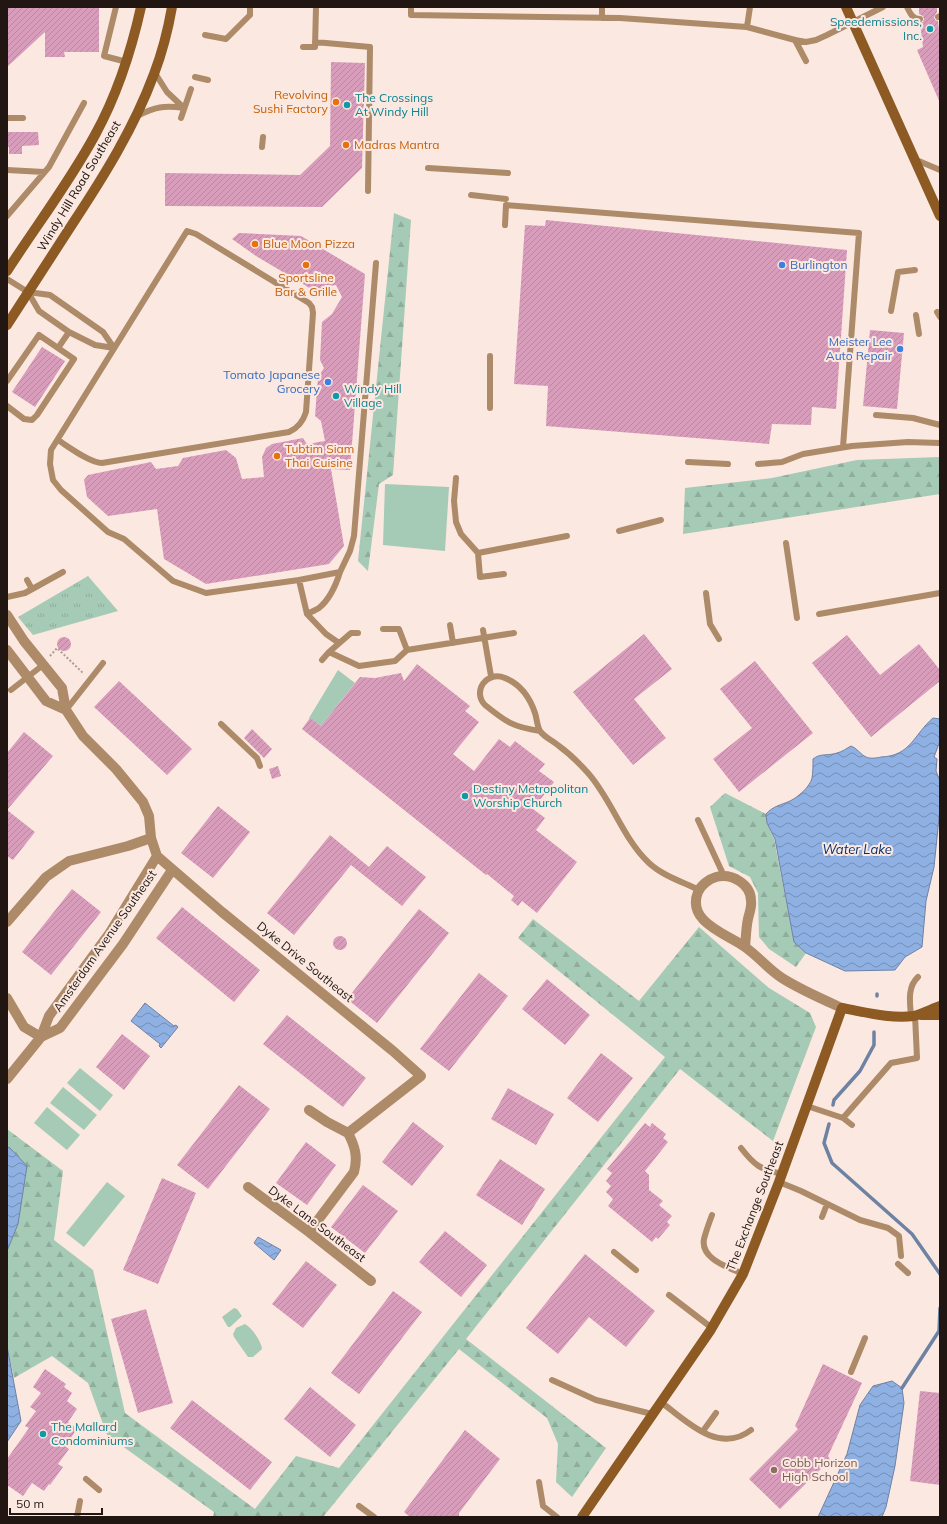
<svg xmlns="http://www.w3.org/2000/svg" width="947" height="1524" viewBox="0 0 947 1524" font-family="Mulish,sans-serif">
<defs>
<pattern id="grass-tufts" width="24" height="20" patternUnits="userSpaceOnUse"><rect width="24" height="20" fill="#a5cab5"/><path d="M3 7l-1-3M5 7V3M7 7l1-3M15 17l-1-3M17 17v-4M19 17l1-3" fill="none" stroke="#8ead9b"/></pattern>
<pattern id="forest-firs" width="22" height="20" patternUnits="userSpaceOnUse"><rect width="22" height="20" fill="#a5cab5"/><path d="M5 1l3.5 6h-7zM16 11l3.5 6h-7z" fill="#8ead9b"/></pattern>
<pattern id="water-waves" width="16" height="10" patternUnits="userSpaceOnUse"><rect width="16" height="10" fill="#8fb0e2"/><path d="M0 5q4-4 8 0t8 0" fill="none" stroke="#748eb6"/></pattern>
<pattern id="building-hatch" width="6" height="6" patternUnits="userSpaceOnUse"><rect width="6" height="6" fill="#d99dbc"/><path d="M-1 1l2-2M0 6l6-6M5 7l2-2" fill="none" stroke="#ba86a1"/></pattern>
</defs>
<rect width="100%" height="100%" fill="#fbe8e0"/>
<path fill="url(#grass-tufts)" d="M88 576 118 611 33 635 18 617Z"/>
<path fill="url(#forest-firs)" d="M394 213 411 220 393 475 379 484 368 571 358 561Z
M940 457V494L683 534 685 488 772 478 857 460Z
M725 793 766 814 767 823 774 839 794 942 806 953 796 967 769 949 759 937 758 893 750 877 729 866 710 807Z
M533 919 639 1001 699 927 769 988 810 1013 816 1027 773 1141 680 1069 466 1339 606 1448 572 1497 556 1482 558 1444 547 1418 459 1349 323 1517H213L214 1512 107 1435 88 1383 52 1356 14 1378 7 1346V1251L18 1224 10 1148 7 1147V1129L63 1171 54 1240 93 1270 125 1413 255 1509 296 1456 339 1468 665 1057 518 938Z"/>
<path fill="#a5cab5" d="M385 484 449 487 445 551 383 545Z
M338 670 355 683 321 726 309 718Z
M80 1068 113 1095 100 1111 67 1083Z
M63 1087 97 1115 84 1130 50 1103Z
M47 1107 80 1135 67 1150 34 1123Z
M107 1182 125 1196 84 1247 66 1233Z
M234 1308 237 1309 242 1316 230 1327H228L222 1317Z
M245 1324C252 1328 261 1341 262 1349L253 1357H248L234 1337 233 1334 236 1328Z"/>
<path fill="url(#water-waves)" stroke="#6e82a3" d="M933 718 940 719V741L934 757 937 759 936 771 940 781V808L934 867 926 901 922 947 905 957 895 970 845 971 806 953 794 942 775 839 767 823 766 814C773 806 781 805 790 801 798 797 810 787 812 778 813 773 813 765 813 759 820 753 828 756 837 753 842 752 847 748 851 746 857 748 861 755 866 757 870 759 877 758 881 757 911 756 914 734 933 718Z
M145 1003 174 1026 176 1025 178 1027 161 1048 159 1046 160 1044 131 1021Z
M7 1147 10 1148 27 1166 18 1224 7 1251Z
M258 1237 281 1250 274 1260 254 1243Z
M7 1346 21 1421 7 1442Z
M892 1381 902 1388 904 1403 895 1466 886 1507 882 1517H818L847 1454 860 1405 873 1386Z"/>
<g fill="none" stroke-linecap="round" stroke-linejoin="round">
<path stroke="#6e82a3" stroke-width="3.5" d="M877 996V994
M833 1105 834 1100 860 1071 874 1045V1032
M829 1124 824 1143 832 1163 912 1234 940 1274
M902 1388 939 1331 940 1308"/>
</g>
<path fill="url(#building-hatch)" d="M7 7H99V52H64L65 57H45V32L7 67Z
M919 7H937V12L934 17 935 20 938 21 940 40V103L917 50 923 47 920 23 923 22 924 19 923 16 919 14Z
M331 62 365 63 362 168 322 207 165 206V173L300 175 330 146Z
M7 132H38L39 145 22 146V154H9V147H7Z
M546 220 847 250 836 409 812 407 811 425 772 424 769 444 546 426 548 386 514 384 525 225 545 226Z
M239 233 301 236 365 274 350 470 331 469 344 546 329 564 206 584 164 559 157 509 108 516 87 497 84 480 88 475 151 462 156 469 178 466 183 458 226 450 236 458 242 479 264 477 262 457 266 448 272 444 303 438 307 444 325 441 321 421 315 416 318 377 324 368 320 360 322 322 332 314 342 297 336 285 322 287 318 293 256 256 232 239Z
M870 330 904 333 897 409 863 406Z
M42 347 65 361 35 407 12 392Z
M644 634 672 669 634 699 666 738 633 765 573 692Z
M847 635 880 675 919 644 940 670V681L871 737 812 663Z
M57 644a7 7 0 1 1 14 0a7 7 0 1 1-14 0Z
M755 661 813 733 739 792 713 759 752 728 720 689Z
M417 664 470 706 465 711 479 722 453 754 474 771 499 739 510 747 515 741 545 764 539 771 554 782 533 809 545 818 536 830 577 862 537 913 522 901 518 906 511 900 514 896 487 874 486 875 302 729 310 718 321 726 360 677 375 678 401 673 404 681Z
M119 681 192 749 167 775 94 707Z
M252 729 272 749 264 758 244 738Z
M24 732 53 756 7 810 35 832 13 860 7 856V753Z
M278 766 281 776 272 779 269 769Z
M218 806 250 832 213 878 181 853Z
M330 835 369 867 387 846 426 877 402 906 351 865 294 935 267 913Z
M72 889 101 912 51 975 22 952Z
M182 907 260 970 234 1002 156 938Z
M419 909 449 933 377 1023 347 999Z
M333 943a7 7 0 1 1 14 0a7 7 0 1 1-14 0Z
M479 973 508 996 449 1071 420 1049Z
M547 979 590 1015 565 1045 522 1009Z
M287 1015 366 1078 343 1107 263 1044Z
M122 1034 150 1056 124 1090 96 1067Z
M601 1053 633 1078 598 1122 567 1098Z
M239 1085 270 1109 208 1189 177 1165Z
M508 1088 554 1114 536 1145 491 1119Z
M413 1122 444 1146 412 1186 382 1162Z
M645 1123 650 1127 652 1123 666 1134 663 1138 668 1142 645 1171 649 1175V1190L663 1201 659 1205 672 1216 667 1222 670 1225 658 1239 656 1237 652 1242 608 1206 613 1199 606 1192 611 1186 606 1181 612 1173 607 1169Z
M306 1142 336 1165 307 1205 276 1183Z
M500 1159 545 1189 522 1225 476 1195Z
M162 1178 196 1193 158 1284 123 1270Z
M363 1185 398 1211 365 1253 331 1227Z
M445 1231 487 1265 461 1297 419 1262Z
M585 1254 655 1311 626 1347 589 1317 558 1354 526 1328Z
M306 1261 337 1285 303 1328 272 1304Z
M393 1291 422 1312 359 1394 331 1373Z
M146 1309 173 1403 138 1413 111 1319Z
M823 1364 862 1383 828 1456 830 1460 780 1509 749 1479 798 1429 795 1426Z
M45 1369 66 1384 64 1387 72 1393 67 1401 77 1409 68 1422 77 1429 65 1446 69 1449 58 1464 63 1467 50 1485 49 1484 44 1491 32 1483 23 1496 7 1485V1459L29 1428 25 1426 36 1411 30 1407 41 1393 33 1387Z
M310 1387 356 1425 330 1457 284 1419Z
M920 1391 940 1393V1485L910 1481Z
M192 1400 272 1462 250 1490 170 1428Z
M465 1430 500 1459 459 1513V1517H410L404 1512Z"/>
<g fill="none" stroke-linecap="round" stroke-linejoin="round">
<path stroke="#ad9d96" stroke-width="2" stroke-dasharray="2 2" stroke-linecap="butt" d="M50 656 57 648 84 674"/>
<path stroke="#ad8a68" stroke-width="6" d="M116 7 104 56 127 62
M411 7V15L620 18 747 27 795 40 806 42 816 40 827 35 883 7
M602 7V18
M907 7C910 13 912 19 920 19
M938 17 940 16
M747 27 750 7
M205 35 226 39 250 15V7
M795 40 806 61
M315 42 370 47 368 191
M303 47H315L316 7
M155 73 167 92 184 108
M195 77 208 80
M292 109H303
M137 116C155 107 164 105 184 108
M7 118H23
M181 118 191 89
M262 147 263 137
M914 159 940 170
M428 168 508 173
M7 170 44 172
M471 195 506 199
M7 216 49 167 84 103
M505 225 506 205 859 233 843 447
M7 279 28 292 50 295 103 332 114 348
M28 292 39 311 69 332 95 345 114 348
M891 311 898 272 915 270
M937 312 940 317
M916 315 919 334
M58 348 69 332
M7 381 39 335 74 359 37 415 32 420 24 419 7 406
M490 408V356
M876 415 913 418 940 425
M58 440C69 447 90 463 102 463L289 432C298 428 303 422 306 412L313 313 312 307 309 303 196 234 187 231 51 450 50 464 53 480 61 490 108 532 124 539 173 581 206 593 299 580 340 572C336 585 330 599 319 608 316 610 311 612 307 614
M688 462 728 464
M758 464 782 462 803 454 852 446 908 442 940 443
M456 478 454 501 456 522 461 534 478 553 480 577 504 574
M619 531 661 520
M786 543 797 618
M478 553 567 536
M340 572 350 551 354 536 376 263
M27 580 32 589
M299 580 307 614 326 634 339 643
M706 593 710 624 719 639
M7 597 25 593 63 572
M819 614 940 593
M450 625 453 643
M383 629H399L407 650
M483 630 491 676
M329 652 359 666 395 661 407 650 514 633
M322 660 329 652 351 633H358
M11 690 43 665
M66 710 103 663
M221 724 257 758 260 766
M540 731C513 727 506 722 485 705 472 692 486 670 505 678 520 684 530 698 535 713 537 719 537 726 540 731 544 737 553 741 559 746 570 754 579 763 588 773 612 800 623 839 649 863 663 876 683 882 699 890
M698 820 724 876
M911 1016C910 1003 907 987 918 977
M807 1106 843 1118 852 1125
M843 1118 891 1063 917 1058 915 1015
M741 1148C755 1166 760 1169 782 1174
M779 1182 801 1191 860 1220 888 1228 899 1236 901 1256
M712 1215C709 1223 706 1231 704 1239 700 1259 730 1268 743 1274
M822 1217 827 1204
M614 1252 636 1270
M898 1264 908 1273
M669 1295 712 1328
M851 1372 865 1338
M552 1380 596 1400 652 1414
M661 1402C686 1421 719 1455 751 1430
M703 1431 716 1413
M86 1479 99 1490
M539 1482 543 1506 557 1517
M359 1506 374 1517
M77 1517 80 1501"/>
<path stroke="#ad8a68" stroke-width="10" d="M7 615 24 641 62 688 66 710 83 736 116 769 143 802 149 816 151 838 157 856 222 912 393 1051 421 1076 348 1133C355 1146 358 1157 354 1172L309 1232
M7 650 46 701 66 710
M7 922 46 877 69 861 128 846 151 838
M745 947C746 937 746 928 748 919 749 914 752 907 751 901 751 884 732 873 716 877 709 879 701 885 698 892 686 922 727 934 745 947 758 956 768 969 782 978 801 990 822 999 842 1008
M7 998 24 1027 41 1037
M41 1037 60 1028 123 944 172 870
M7 1079 41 1037 49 1016 109 934 157 856
M309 1110 327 1122 348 1133
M248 1187 309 1232 371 1281"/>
<path stroke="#8c5a22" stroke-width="10" d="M846 7 940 216
M7 271C36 226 69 183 95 135 117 95 131 52 141 7
M7 325C29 291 51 257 73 223 104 176 134 128 154 74 162 53 168 30 172 7
M921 1015H940
M582 1517 710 1331 743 1274 779 1182 842 1008C865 1012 890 1019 914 1016 921 1014 932 1009 940 1006"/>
</g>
<g fill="#0f9aa8" stroke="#fbe8e0" stroke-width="1.5">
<circle cx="930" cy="29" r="4"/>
<circle cx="347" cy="105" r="4"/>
<circle cx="336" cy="396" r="4"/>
<circle cx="465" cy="796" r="4"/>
<circle cx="43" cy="1434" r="4"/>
</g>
<g fill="#e8710a" stroke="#fbe8e0" stroke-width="1.5">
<circle cx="336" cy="102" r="4"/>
<circle cx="346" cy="145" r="4"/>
<circle cx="255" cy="244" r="4"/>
<circle cx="306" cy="265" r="4"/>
<circle cx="277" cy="456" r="4"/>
</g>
<g fill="#3f7fe0" stroke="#fbe8e0" stroke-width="1.5">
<circle cx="782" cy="265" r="4"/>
<circle cx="900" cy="349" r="4"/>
<circle cx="328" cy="382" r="4"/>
</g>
<circle fill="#8d6e63" stroke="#fbe8e0" stroke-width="1.5" cx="774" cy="1470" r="4"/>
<g text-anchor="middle" stroke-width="4" stroke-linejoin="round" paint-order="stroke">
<g font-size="12" fill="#0d838f" stroke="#fbe8e0" text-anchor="start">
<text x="922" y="26" text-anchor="end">Speedemissions,<tspan x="922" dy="14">Inc.</tspan></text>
<text x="355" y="102">The Crossings<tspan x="355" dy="14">At Windy Hill</tspan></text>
<text x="344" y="393">Windy Hill<tspan x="344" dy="14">Village</tspan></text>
<text x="473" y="793">Destiny Metropolitan<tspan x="473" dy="14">Worship Church</tspan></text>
<text x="51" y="1431">The Mallard<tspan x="51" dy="14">Condominiums</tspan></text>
</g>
<g font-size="12" fill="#c56008" stroke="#fbe8e0" text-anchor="start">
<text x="328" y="99" text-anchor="end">Revolving<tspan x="328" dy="14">Sushi Factory</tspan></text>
<text x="354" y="149">Madras Mantra</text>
<text x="263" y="248">Blue Moon Pizza</text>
<text x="306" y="282" text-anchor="middle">Sportsline<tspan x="306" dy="14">Bar &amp; Grille</tspan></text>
<text x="285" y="453">Tubtim Siam<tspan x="285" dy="14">Thai Cuisine</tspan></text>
</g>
<g font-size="12" fill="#211611" stroke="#fbe8e0">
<text transform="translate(79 186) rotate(-59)" y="4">Windy Hill Road Southeast</text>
<text transform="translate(105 941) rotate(-55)" y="4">Amsterdam Avenue Southeast</text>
<text transform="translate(305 962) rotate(39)" y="4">Dyke Drive Southeast</text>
<text transform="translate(755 1206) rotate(-69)" y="4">The Exchange Southeast</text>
<text transform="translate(317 1224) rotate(37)" y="4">Dyke Lane Southeast</text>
</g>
<g font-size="12" fill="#366cbe" stroke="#fbe8e0" text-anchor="end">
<text x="790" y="269" text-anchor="start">Burlington</text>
<text x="892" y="346">Meister Lee<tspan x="892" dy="14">Auto Repair</tspan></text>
<text x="320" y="379">Tomato Japanese<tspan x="320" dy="14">Grocery</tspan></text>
</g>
<g font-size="12" fill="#785e54" stroke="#fbe8e0" text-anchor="start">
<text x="782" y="1467">Cobb Horizon<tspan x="782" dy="14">High School</tspan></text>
</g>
<g font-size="13" font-style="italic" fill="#052f69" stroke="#fbe8e0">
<text x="857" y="854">Water Lake</text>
</g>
</g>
<rect width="947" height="1524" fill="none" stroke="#211611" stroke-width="16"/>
<path d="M10 1508v6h92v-6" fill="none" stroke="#211611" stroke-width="2"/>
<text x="16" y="1508" font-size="12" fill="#211611" stroke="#fbe8e0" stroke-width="3" paint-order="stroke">50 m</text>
</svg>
